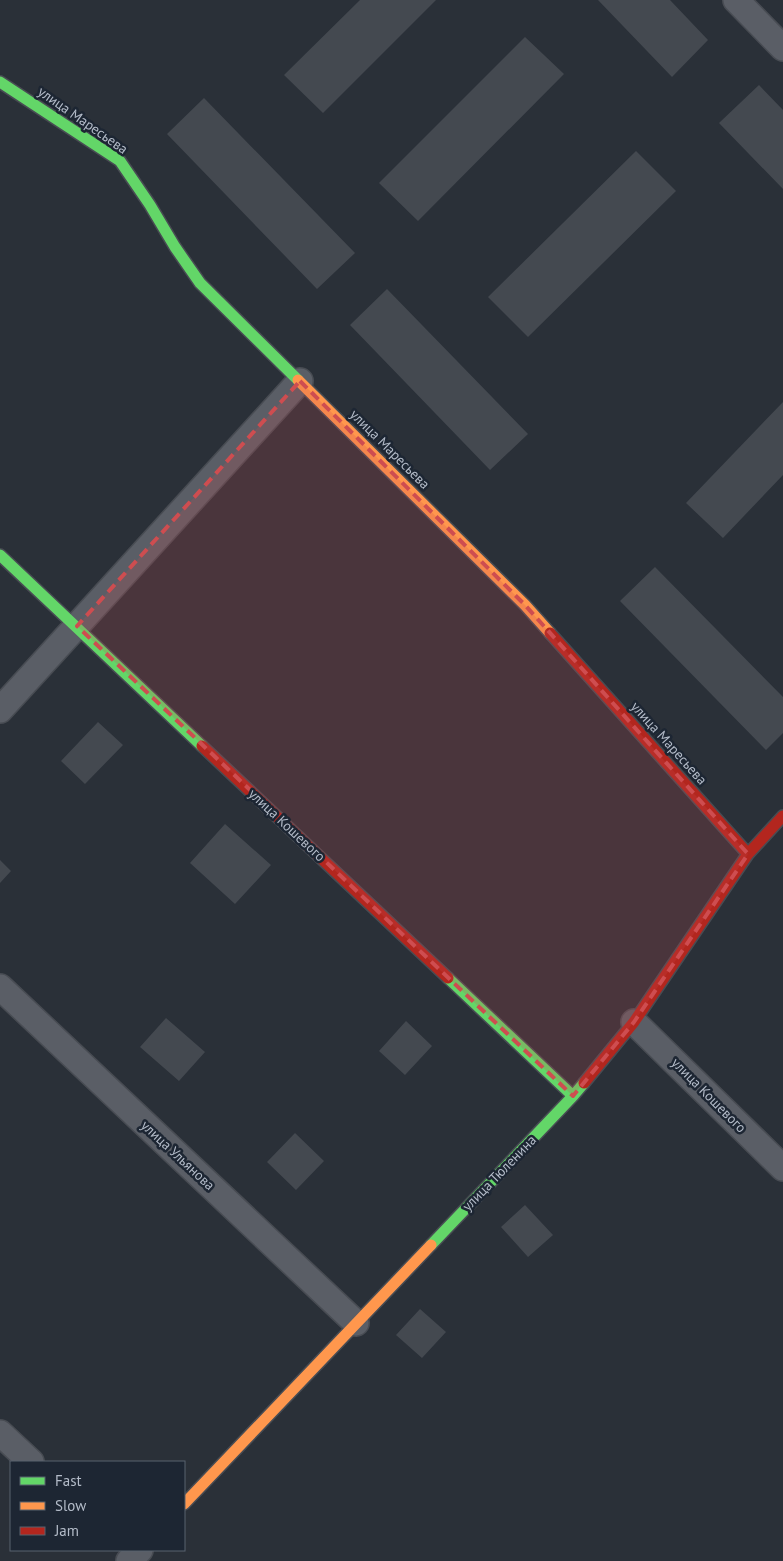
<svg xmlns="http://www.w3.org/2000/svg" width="783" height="1561" viewBox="0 0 783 1561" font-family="'PT Sans',sans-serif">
<rect width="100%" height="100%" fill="#2a3038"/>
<path fill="#444950" d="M360 0H436L323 113 284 75Z
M598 0H670L708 40 672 77Z
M525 37 564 74 418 221 379 183Z
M759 85 783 110V189L719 123Z
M204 98 355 253 317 289 167 134Z
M636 151 676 191 528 337 488 297Z
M387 289 528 434 490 470 350 325Z
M783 402V475L723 538 686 503Z
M655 567 783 697V733L766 750 620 601Z
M98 722 123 745 85 784 61 761Z
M225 824 271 865 235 904 190 863Z
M0 860 11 871 0 883Z
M166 1018 205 1052 179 1081 140 1047Z
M406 1021 432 1046 405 1075 379 1051Z
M295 1133 324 1161 296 1190 267 1162Z
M525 1205 553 1235 528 1257 501 1227Z
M420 1309 446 1332 422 1358 396 1335Z"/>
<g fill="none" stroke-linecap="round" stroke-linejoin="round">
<defs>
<path id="street" d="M736 0 783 48
M0 710 300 381
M0 987 356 1323
M634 1022 783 1168
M0 1433 31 1462
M129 1561 140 1550"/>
<path id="fast" d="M0 82 120 161 150 205 175 247 200 283 298 380
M0 555 202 746
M448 978 573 1096
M431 1245 573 1096 584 1083"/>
<path id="slow" d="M298 380 525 605 550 633
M184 1504 431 1245"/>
<path id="jam" d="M550 633 748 854
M202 746 448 978
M584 1083 634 1022 748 854 783 816"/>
</defs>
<use href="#street" stroke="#484c53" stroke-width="28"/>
<use href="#fast" stroke="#484c53" stroke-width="14"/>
<use href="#slow" stroke="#484c53" stroke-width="14"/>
<use href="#jam" stroke="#484c53" stroke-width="14"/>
<use href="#street" stroke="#5a5e66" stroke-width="25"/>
<use href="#fast" stroke="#63d668" stroke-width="11"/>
<use href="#slow" stroke="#ff974d" stroke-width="11"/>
<use href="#jam" stroke="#b3261e" stroke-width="11"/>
</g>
<path fill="#ce4d50" fill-opacity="0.2" stroke="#ce4d50" stroke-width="4" stroke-dasharray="10 6" stroke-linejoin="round" d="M300 381 525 605 748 854 634 1022 573 1096 77 626Z"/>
<g text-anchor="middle" stroke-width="5" stroke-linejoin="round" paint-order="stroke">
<g font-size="14" fill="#b4bcc9" stroke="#1d2633">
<text transform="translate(83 120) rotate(35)" y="5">улица Маресьева</text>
<text transform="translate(390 449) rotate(45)" y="5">улица Маресьева</text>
<text transform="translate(669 743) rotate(48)" y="5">улица Маресьева</text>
<text transform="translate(287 825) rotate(43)" y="5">улица Кошевого</text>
<text transform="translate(709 1095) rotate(45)" y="5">улица Кошевого</text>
<text transform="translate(178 1155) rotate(43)" y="5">улица Ульянова</text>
<text transform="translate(499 1173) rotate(-46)" y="5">улица Тюленина</text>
</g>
</g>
<rect x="10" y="1461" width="175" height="90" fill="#1d2633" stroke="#59626f"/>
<rect x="20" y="1477" width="25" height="8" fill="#63d668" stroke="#59626f"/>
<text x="55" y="1486" font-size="15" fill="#b4bcc9">Fast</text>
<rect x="20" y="1502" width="25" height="8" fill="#ff974d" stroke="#59626f"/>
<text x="55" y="1511" font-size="15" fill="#b4bcc9">Slow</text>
<rect x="20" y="1527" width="25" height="8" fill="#b3261e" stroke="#59626f"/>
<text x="55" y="1536" font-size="15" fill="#b4bcc9">Jam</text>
</svg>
